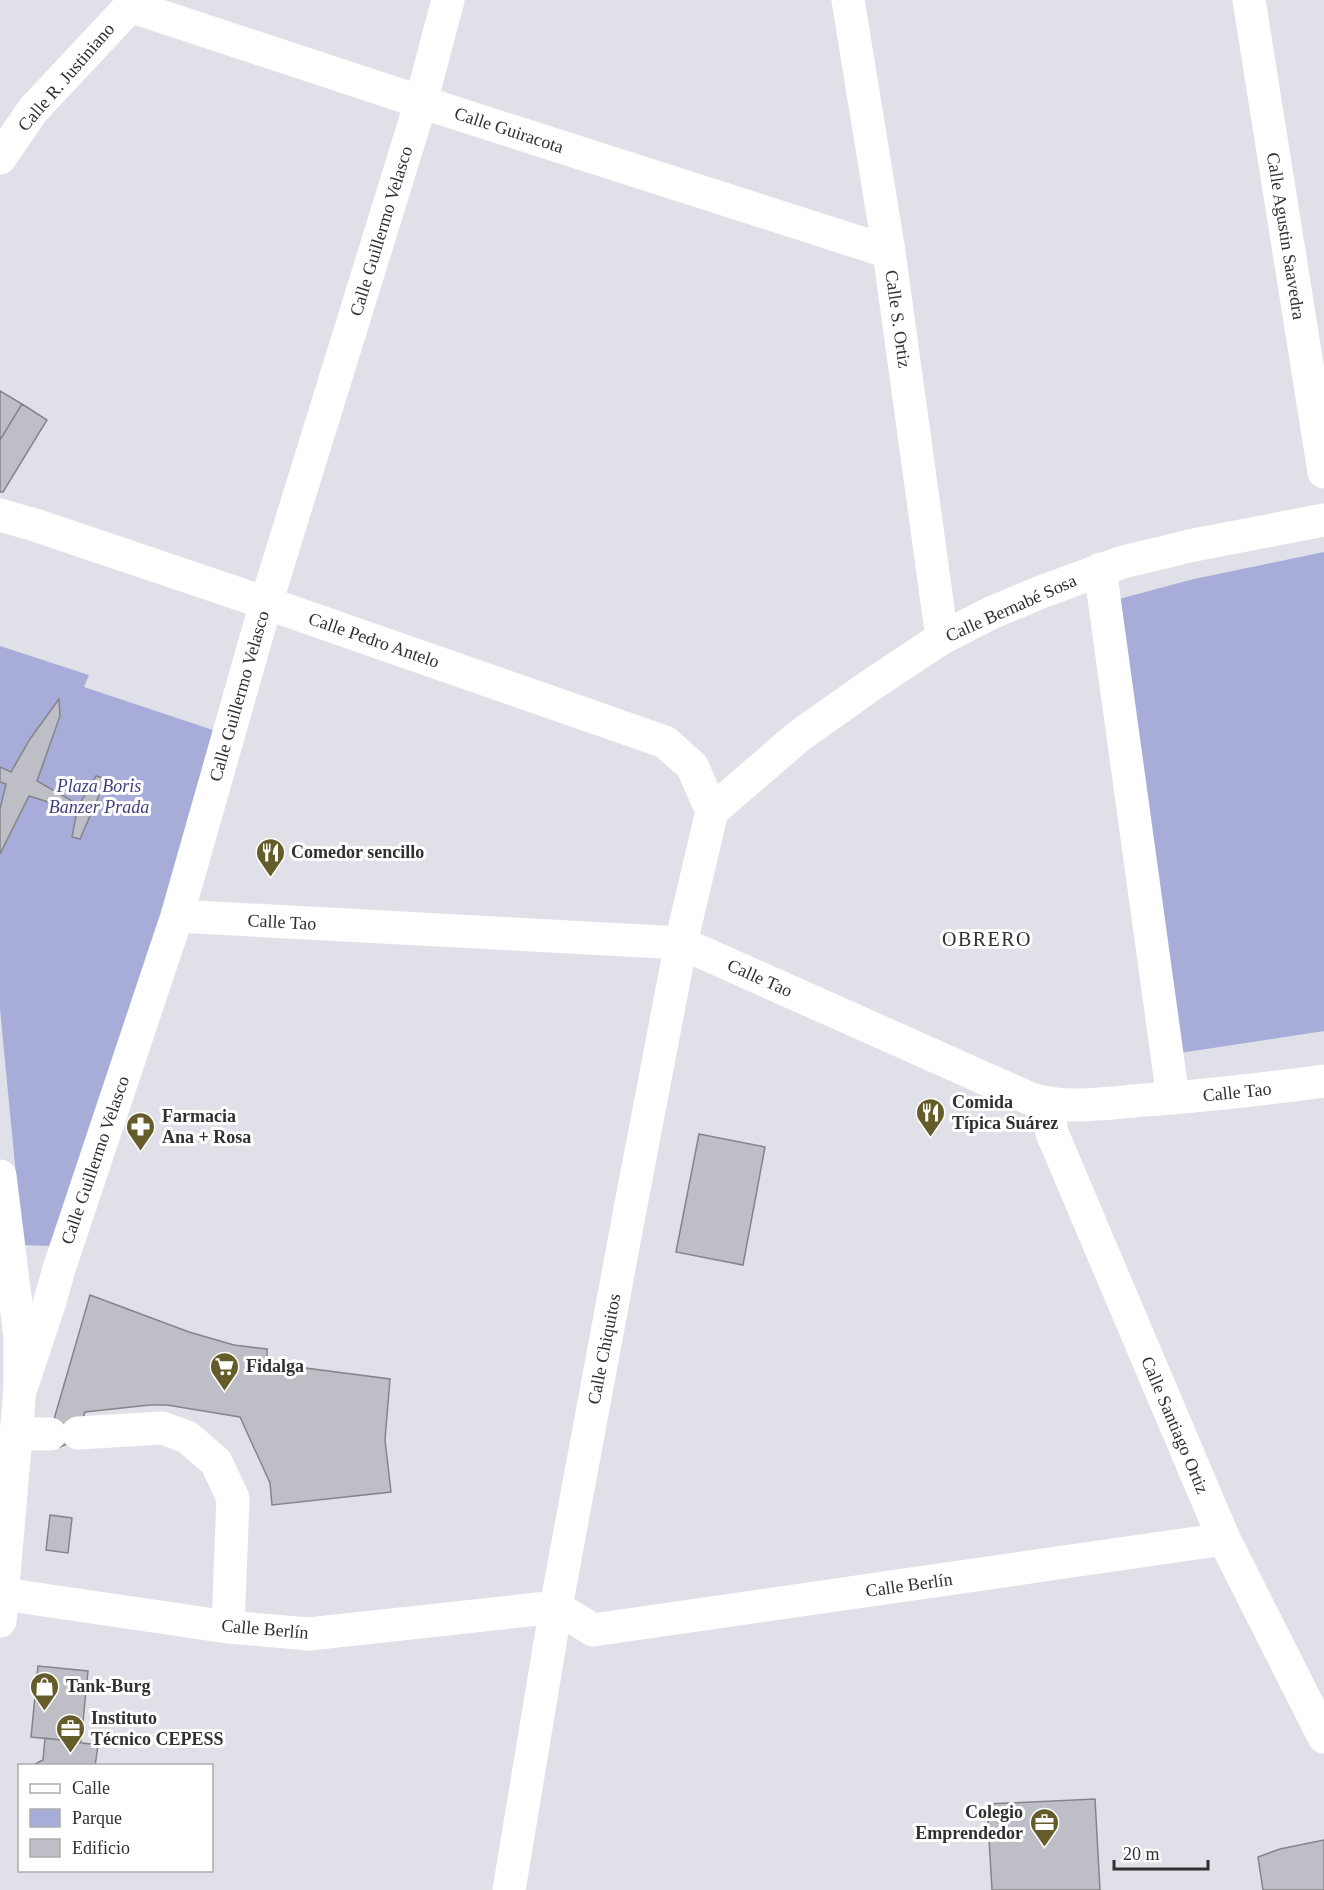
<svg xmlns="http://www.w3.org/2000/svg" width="1324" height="1890" viewBox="0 0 1324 1890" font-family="'Times New Roman',serif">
<rect width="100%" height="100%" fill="#e0e1e8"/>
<path fill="#a8acd9" d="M1324 552V1031L1180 1053 1119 599 1194 579Z
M0 646 89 675 84 687 219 732 192 830 50 1246 24 1245 20 1217 0 1009Z"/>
<path fill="#bebfc6" stroke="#84848b" stroke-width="1.5" d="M0 391 22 404 0 440Z
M22 404 47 420 3 492H0V440Z
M59 699 60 716 37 781 79 805 96 776 106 779 80 839 72 837 77 811 29 796 0 854V809L6 784 0 782V767L11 772 30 739Z
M699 1134 765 1147 743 1265 676 1252Z
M90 1295 189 1332 234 1345 267 1349V1363L390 1379 385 1440 391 1492 272 1505 270 1483 240 1417 167 1405H150L85 1412 75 1441 60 1447 48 1440Z
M50 1515 72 1518 68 1553 46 1550Z
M38 1666 88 1671 81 1742 31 1737Z
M45 1738 98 1745 95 1766H35V1764L43 1760Z
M1095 1799 1100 1890H992L987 1804Z
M1324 1840V1890H1263L1258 1857 1280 1849Z"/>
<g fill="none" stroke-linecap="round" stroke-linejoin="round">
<path stroke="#fff" stroke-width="33" d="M848 0 889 252 942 638
M1249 0 1324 472
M130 6 421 102 889 252
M0 515 35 525 266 603 665 742 692 766 712 811
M1100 569 1173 1098
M712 811 799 736 871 685 942 638 991 613 1041 592 1123 562 1194 545 1324 520
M177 916 681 943 1031 1099C1068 1110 1107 1103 1145 1100 1205 1096 1264 1089 1324 1081
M1048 1104 1052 1133 1224 1539 1324 1737
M22 1385 50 1301 59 1269 177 916 266 603 421 102 448 0
M78 1433 162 1428 187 1437 216 1462 233 1498 228 1627
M17 1434H50
M3 1594 228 1627 309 1634 556 1607 593 1630 1224 1539
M509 1890 556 1607 628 1220 681 943 712 811"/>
<path stroke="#fff" stroke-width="33" d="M0 158 33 110 136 0
M0 1176 20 1337V1389L0 1621"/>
</g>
<defs>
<symbol id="restaurant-pin" viewBox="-11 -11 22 30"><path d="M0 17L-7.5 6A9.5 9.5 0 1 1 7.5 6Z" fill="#645c29" stroke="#fff"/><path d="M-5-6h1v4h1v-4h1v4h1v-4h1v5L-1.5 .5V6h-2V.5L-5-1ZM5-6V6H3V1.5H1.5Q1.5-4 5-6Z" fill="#fff"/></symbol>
<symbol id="pharmacy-pin" viewBox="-11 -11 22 30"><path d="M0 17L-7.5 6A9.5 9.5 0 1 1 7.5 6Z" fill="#645c29" stroke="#fff"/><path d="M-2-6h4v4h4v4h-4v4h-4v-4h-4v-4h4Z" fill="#fff"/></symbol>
<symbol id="supermarket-pin" viewBox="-11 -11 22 30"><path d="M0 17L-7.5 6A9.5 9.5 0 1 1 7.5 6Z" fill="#645c29" stroke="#fff"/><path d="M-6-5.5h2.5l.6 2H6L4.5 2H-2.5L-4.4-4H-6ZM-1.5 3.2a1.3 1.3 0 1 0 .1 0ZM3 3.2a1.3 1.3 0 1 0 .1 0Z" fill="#fff"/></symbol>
<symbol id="shop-pin" viewBox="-11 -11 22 30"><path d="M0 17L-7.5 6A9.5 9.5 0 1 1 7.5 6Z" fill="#645c29" stroke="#fff"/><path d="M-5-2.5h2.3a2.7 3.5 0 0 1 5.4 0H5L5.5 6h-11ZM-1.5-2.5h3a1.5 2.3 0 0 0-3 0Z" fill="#fff"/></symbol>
<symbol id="office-pin" viewBox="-11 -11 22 30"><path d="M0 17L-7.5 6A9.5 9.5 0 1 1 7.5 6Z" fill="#645c29" stroke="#fff"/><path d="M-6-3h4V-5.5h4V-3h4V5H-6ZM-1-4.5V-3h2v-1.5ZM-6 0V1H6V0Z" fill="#fff"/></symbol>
</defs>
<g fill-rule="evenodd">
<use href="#restaurant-pin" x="254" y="836" width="33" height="45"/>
<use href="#restaurant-pin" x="914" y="1096" width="33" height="45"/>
<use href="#pharmacy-pin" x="124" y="1110" width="33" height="45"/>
<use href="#supermarket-pin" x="208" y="1350" width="33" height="45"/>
<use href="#shop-pin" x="28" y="1670" width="33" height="45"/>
<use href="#office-pin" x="54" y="1712" width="33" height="45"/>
<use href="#office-pin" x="1028" y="1806" width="33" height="45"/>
</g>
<g text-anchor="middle" stroke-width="6" stroke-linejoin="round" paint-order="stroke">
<g font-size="18" fill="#2f3032" stroke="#fff">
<text transform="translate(66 77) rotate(-49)" y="6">Calle R. Justiniano</text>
<text transform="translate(509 130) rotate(18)" y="6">Calle Guiracota</text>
<text transform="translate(381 231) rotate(-73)" y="6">Calle Guillermo Velasco</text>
<text transform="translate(1286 236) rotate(81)" y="6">Calle Agustin Saavedra</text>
<text transform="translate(898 319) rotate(82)" y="6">Calle S. Ortiz</text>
<text transform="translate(1011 608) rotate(-24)" y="6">Calle Bernabé Sosa</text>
<text transform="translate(374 640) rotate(19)" y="6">Calle Pedro Antelo</text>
<text transform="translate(239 696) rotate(-74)" y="6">Calle Guillermo Velasco</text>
<text transform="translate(282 922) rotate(3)" y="6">Calle Tao</text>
<text transform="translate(760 978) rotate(24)" y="6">Calle Tao</text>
<text transform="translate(1237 1092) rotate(-6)" y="6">Calle Tao</text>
<text transform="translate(95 1160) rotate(-71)" y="6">Calle Guillermo Velasco</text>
<text transform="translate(604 1349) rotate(-79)" y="6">Calle Chiquitos</text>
<text transform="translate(1175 1425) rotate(67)" y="6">Calle Santiago Ortiz</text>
<text transform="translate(909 1585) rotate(-8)" y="6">Calle Berlín</text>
<text transform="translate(265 1629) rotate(5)" y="6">Calle Berlín</text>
</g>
<g font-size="18" font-style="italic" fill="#3f3e7f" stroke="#fff">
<text x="99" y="792">Plaza Boris<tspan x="99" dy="21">Banzer Prada</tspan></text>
</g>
<g font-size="18" font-weight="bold" fill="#2f3032" stroke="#fff" text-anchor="start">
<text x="291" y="858">Comedor sencillo</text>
<text x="952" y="1108">Comida<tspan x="952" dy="21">Típica Suárez</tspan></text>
<text x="162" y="1122">Farmacia<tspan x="162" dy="21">Ana + Rosa</tspan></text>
<text x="246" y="1372">Fidalga</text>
<text x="66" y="1692">Tank-Burg</text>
<text x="91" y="1724">Instituto<tspan x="91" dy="21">Técnico CEPESS</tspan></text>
<text x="1023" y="1818" text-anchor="end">Colegio<tspan x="1023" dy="21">Emprendedor</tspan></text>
</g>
<g font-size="20" letter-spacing="1.5" fill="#2f3032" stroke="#fff">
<text x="987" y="946">OBRERO</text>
</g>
</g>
<rect x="18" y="1764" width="195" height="108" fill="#ffffff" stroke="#acacad" stroke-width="1.5"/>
<rect x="30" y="1784" width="30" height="9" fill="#ffffff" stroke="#acacad" stroke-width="1.5"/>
<text x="72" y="1794" font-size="18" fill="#2f3032">Calle</text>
<rect x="30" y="1809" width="30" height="18" fill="#a8acd9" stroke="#acacad" stroke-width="1.5"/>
<text x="72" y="1824" font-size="18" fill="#2f3032">Parque</text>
<rect x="30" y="1839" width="30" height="18" fill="#bebfc6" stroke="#acacad" stroke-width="1.5"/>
<text x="72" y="1854" font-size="18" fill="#2f3032">Edificio</text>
<path d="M1114 1860v9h94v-9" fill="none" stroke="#2f3032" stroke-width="3"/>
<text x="1123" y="1860" font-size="18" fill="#2f3032" stroke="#ffffff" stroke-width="4.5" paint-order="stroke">20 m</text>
</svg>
